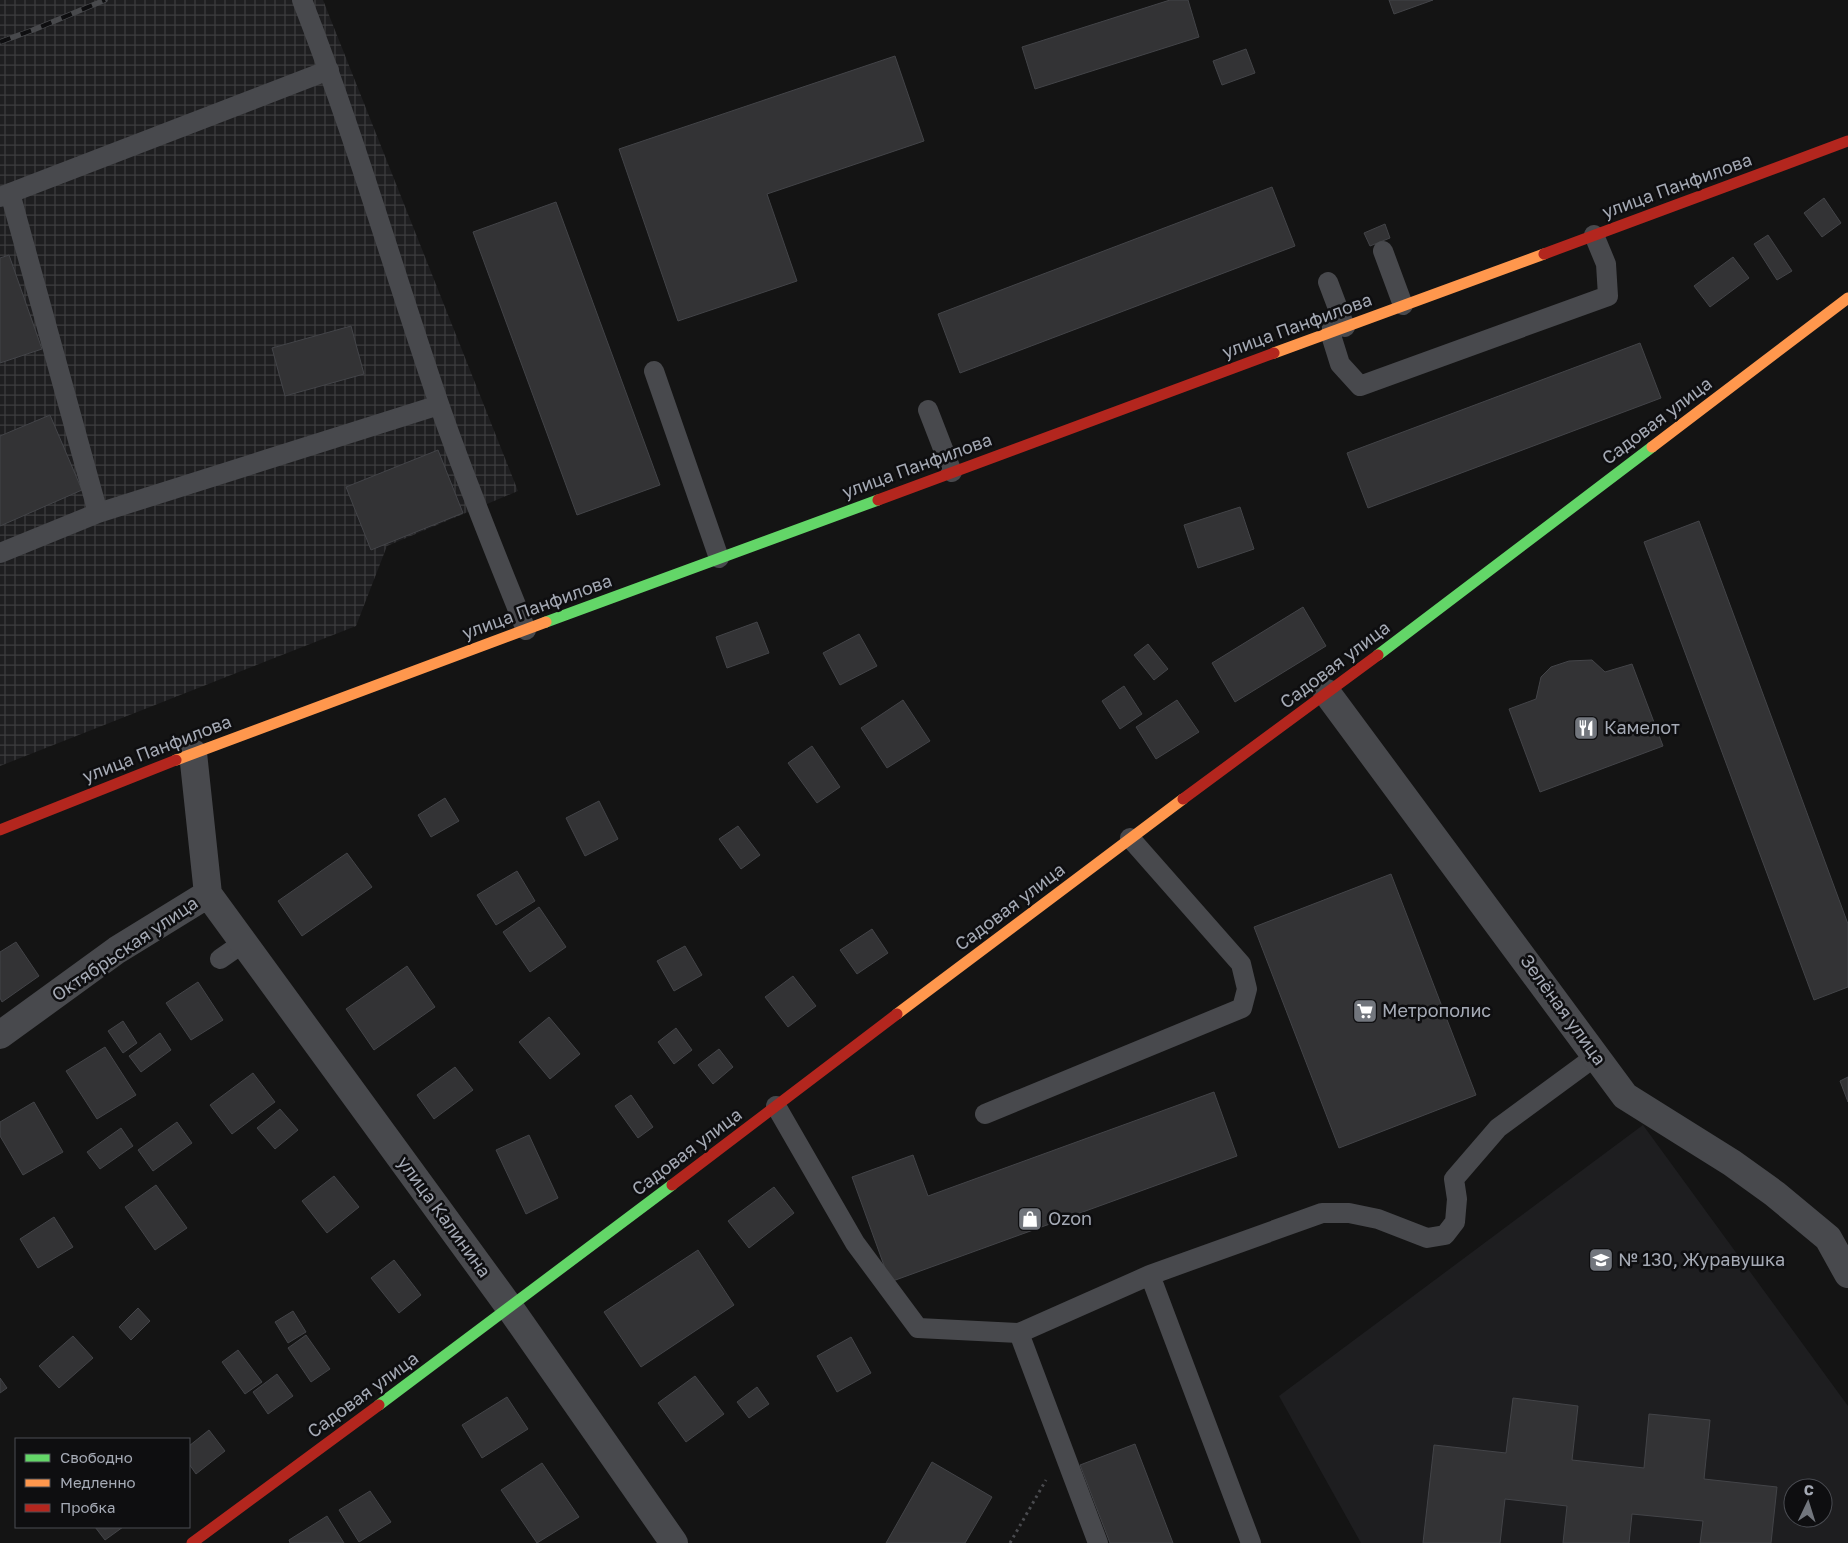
<svg xmlns="http://www.w3.org/2000/svg" width="1848" height="1543" viewBox="0 0 1848 1543" font-family="'Golos Text',sans-serif">
<defs>
<pattern id="industrial-grid" width="8" height="8" patternUnits="userSpaceOnUse" patternTransform="scale(1.25)"><rect width="8" height="8" fill="#1e1e20"/><path d="M0 4h8M4 0v8" fill="none" stroke="#3c3c3e"/></pattern>
</defs>
<rect width="100%" height="100%" fill="#141414"/>
<path fill="#1e1e20" fill-rule="evenodd" d="M1643 1125 1848 1406V1543H1361L1279 1396ZM1793 1488H1823V1518H1793Z"/>
<path fill="url(#industrial-grid)" d="M0 0H323L518 491 387 546 356 626 0 766Z"/>
<path fill="#333335" stroke="#434448" d="M1170 0H1188L1199 37 1035 89 1022 47Z
M1389 0H1433L1394 14Z
M1246 49 1255 73 1222 85 1213 61Z
M895 56 924 141 767 194 797 281 678 321 619 149Z
M1272 187 1295 246 960 373 938 314Z
M1824 198 1841 223 1822 237 1804 213Z
M556 202 660 485 577 515 473 232Z
M1385 224 1390 238 1370 246 1364 233Z
M1768 235 1792 271 1777 280 1754 244Z
M9 255 42 349 0 363V258Z
M1733 257 1749 278 1710 307 1694 286Z
M351 326 364 374 285 396 272 348Z
M1640 343 1661 398 1368 508 1347 453Z
M50 415 82 490 0 526V436Z
M438 450 463 513 371 550 346 487Z
M1240 507 1254 549 1198 568 1184 525Z
M1699 521 1848 924V987L1814 1000 1644 542Z
M1303 607 1326 646 1235 702 1212 663Z
M757 622 769 653 727 668 716 637Z
M859 634 877 666 840 685 823 653Z
M1148 644 1168 669 1154 680 1134 655Z
M1592 660 1605 672 1632 664 1663 746 1540 792 1509 709 1536 699 1541 677 1551 667 1569 661Z
M1124 686 1142 714 1120 729 1102 701Z
M903 700 930 741 887 768 861 728Z
M1177 700 1199 732 1156 759 1136 727Z
M812 746 840 787 817 803 788 763Z
M445 798 459 821 431 837 418 815Z
M599 801 618 839 585 856 566 818Z
M738 826 760 855 741 869 719 839Z
M347 853 372 887 302 936 278 901Z
M517 871 535 901 496 925 477 895Z
M1391 874 1476 1095 1339 1148 1254 927Z
M539 907 566 947 530 972 503 932Z
M872 929 888 953 857 974 840 950Z
M16 942 39 976 2 1002 0 998V952Z
M685 946 702 975 674 991 657 961Z
M407 966 435 1007 374 1050 346 1009Z
M793 976 816 1006 788 1027 765 997Z
M198 982 223 1020 191 1040 166 1003Z
M549 1017 580 1054 550 1079 519 1042Z
M123 1021 137 1043 123 1053 108 1031Z
M676 1028 692 1050 674 1064 658 1042Z
M160 1033 171 1050 141 1072 129 1056Z
M105 1047 136 1095 97 1119 66 1071Z
M719 1049 733 1067 713 1084 698 1065Z
M455 1067 473 1090 434 1119 417 1095Z
M253 1073 275 1102 232 1134 210 1105Z
M1848 1077V1102L1840 1081Z
M1214 1092 1237 1156 890 1282 852 1177 913 1155 928 1196Z
M631 1095 653 1127 638 1138 615 1106Z
M34 1102 63 1152 23 1175 0 1136V1122Z
M280 1109 298 1130 275 1149 257 1128Z
M177 1122 192 1143 153 1171 138 1150Z
M121 1128 133 1146 100 1169 87 1152Z
M529 1135 558 1198 526 1214 496 1150Z
M334 1176 359 1207 327 1233 302 1201Z
M156 1185 187 1228 155 1250 125 1207Z
M774 1187 794 1213 749 1248 728 1221Z
M54 1217 73 1247 38 1268 20 1239Z
M698 1250 734 1305 641 1367 604 1312Z
M394 1260 421 1295 399 1313 371 1278Z
M138 1308 150 1321 131 1340 119 1327Z
M293 1311 306 1332 288 1343 275 1322Z
M306 1335 330 1369 311 1382 288 1348Z
M73 1336 93 1358 59 1388 39 1366Z
M851 1337 871 1373 837 1392 817 1356Z
M238 1350 262 1382 245 1394 222 1362Z
M277 1374 293 1396 268 1414 253 1392Z
M695 1376 724 1414 686 1442 658 1403Z
M0 1378 7 1388 0 1393Z
M757 1387 769 1404 749 1418 737 1402Z
M507 1397 528 1429 482 1458 462 1425Z
M1513 1398 1578 1406 1572 1460 1644 1468 1649 1414 1710 1420 1704 1479 1777 1487 1771 1543H1700L1703 1521 1632 1514 1629 1543H1563L1567 1506 1505 1499 1500 1543H1423L1434 1445 1506 1453Z
M209 1430 225 1451 196 1474 189 1464V1446Z
M1135 1444 1173 1543H1110L1080 1465Z
M932 1462 992 1497 965 1543H886Z
M542 1463 579 1517 537 1543 501 1490Z
M370 1491 391 1522 359 1542 339 1510Z
M327 1516 344 1543H290L289 1540Z
M95 1527H123L105 1540Z"/>
<g fill="none" stroke-linecap="round" stroke-linejoin="round">
<path stroke="#4a4b4f" stroke-width="3" stroke-dasharray="2.5 4" stroke-linecap="butt" d="M1010 1543 1046 1480"/>
<path stroke="#48494d" stroke-width="20" d="M302 0C354 133 393 269 439 404 465 480 496 555 526 630
M10 193 98 513
M0 197 329 70
M1383 251 1403 305
M1328 282 1345 327
M1330 332 1340 364 1360 386 1608 296 1606 264 1594 235
M654 371 719 558
M928 410 952 472
M0 553 98 513 439 405
M220 959 243 943
M776 1106 855 1243 918 1328 1019 1333 1098 1543
M985 1114 1242 1008 1247 989 1241 964 1130 838
M1150 1275 1251 1543
M1019 1333 1150 1275 1322 1213H1349L1378 1219 1427 1238 1445 1235 1455 1222 1457 1199 1454 1179 1498 1128 1596 1056"/>
<path stroke="#48494d" stroke-width="28" d="M1327 693 1625 1096 1732 1163 1775 1194 1828 1238 1848 1274
M208 894 510 1308 674 1543
M0 1035 117 950 208 894 193 753"/>
<path stroke="#63d668" stroke-width="11" d="M546 622 878 500
M1378 655 1652 447
M379 1405 672 1185"/>
<path stroke="#ff974d" stroke-width="11" d="M1274 353 1544 254
M1652 447 1848 298
M176 760 546 622
M897 1014 1183 799"/>
<path stroke="#b3261e" stroke-width="11" d="M1544 254 1848 141
M878 500 1274 353
M1183 799 1378 655
M0 830 176 760
M672 1185 897 1014
M192 1543 379 1405"/>
<defs>
<path id="rail" d="M0 42 33 30 105 0"/>
</defs>
<use href="#rail" stroke="#48494c" stroke-width="5.5"/>
<use href="#rail" stroke="#0e0e10" stroke-width="4" stroke-dasharray="11" stroke-linecap="butt"/>
</g>
<defs>
<symbol id="restaurant-square" viewBox="-11 -11 22 22"><rect x="-9" y="-9" width="18" height="18" rx="4" fill="#72767d" stroke="#0e0e10"/><path d="M-5-6h1v4h1v-4h1v4h1v-4h1v5L-1.5 .5V6h-2V.5L-5-1ZM5-6V6H3V1.5H1.5Q1.5-4 5-6Z" fill="#fff"/></symbol>
<symbol id="supermarket-square" viewBox="-11 -11 22 22"><rect x="-9" y="-9" width="18" height="18" rx="4" fill="#72767d" stroke="#0e0e10"/><path d="M-6-5.5h2.5l.6 2H6L4.5 2H-2.5L-4.4-4H-6ZM-1.5 3.2a1.3 1.3 0 1 0 .1 0ZM3 3.2a1.3 1.3 0 1 0 .1 0Z" fill="#fff"/></symbol>
<symbol id="shop-square" viewBox="-11 -11 22 22"><rect x="-9" y="-9" width="18" height="18" rx="4" fill="#72767d" stroke="#0e0e10"/><path d="M-5-2.5h2.3a2.7 3.5 0 0 1 5.4 0H5L5.5 6h-11ZM-1.5-2.5h3a1.5 2.3 0 0 0-3 0Z" fill="#fff"/></symbol>
<symbol id="school-square" viewBox="-11 -11 22 22"><rect x="-9" y="-9" width="18" height="18" rx="4" fill="#72767d" stroke="#0e0e10"/><path d="M0-5L7-2L0 1L-7-2ZM-4 1L0 2.5L4 1V4Q0 6-4 4Z" fill="#fff"/></symbol>
</defs>
<g fill-rule="evenodd">
<use href="#restaurant-square" x="1572" y="714" width="28" height="28"/>
<use href="#supermarket-square" x="1351" y="997" width="28" height="28"/>
<use href="#shop-square" x="1016" y="1205" width="28" height="28"/>
<use href="#school-square" x="1587" y="1246" width="28" height="28"/>
</g>
<g text-anchor="middle" stroke-width="5" stroke-linejoin="round" paint-order="stroke">
<g font-size="18" fill="#a5aab5" stroke="#0e0e10">
<text transform="translate(1677 186) rotate(-20)" y="6">улица Панфилова</text>
<text transform="translate(1297 326) rotate(-20)" y="6">улица Панфилова</text>
<text transform="translate(1657 421) rotate(-37)" y="6">Садовая улица</text>
<text transform="translate(917 466) rotate(-20)" y="6">улица Панфилова</text>
<text transform="translate(537 607) rotate(-20)" y="6">улица Панфилова</text>
<text transform="translate(1335 665) rotate(-37)" y="6">Садовая улица</text>
<text transform="translate(157 749) rotate(-21)" y="6">улица Панфилова</text>
<text transform="translate(1010 907) rotate(-37)" y="6">Садовая улица</text>
<text transform="translate(125 949) rotate(-34)" y="6">Октябрьская улица</text>
<text transform="translate(1563 1010) rotate(54)" y="6">Зелёная улица</text>
<text transform="translate(687 1152) rotate(-37)" y="6">Садовая улица</text>
<text transform="translate(444 1217) rotate(54)" y="6">улица Калинина</text>
<text transform="translate(363 1395) rotate(-36)" y="6">Садовая улица</text>
</g>
<g font-size="18" fill="#a5aab5" stroke="#0e0e10" text-anchor="start">
<text x="1604" y="734">Камелот</text>
<text x="1382" y="1017">Метрополис</text>
<text x="1048" y="1225">Ozon</text>
<text x="1618" y="1266">№ 130, Журавушка</text>
</g>
</g>
<rect x="15" y="1438" width="175" height="90" fill="#0e0e10" stroke="#4a4c52"/>
<rect x="25" y="1454" width="25" height="8" fill="#63d668" stroke="#4a4c52"/>
<text x="60" y="1463" font-size="15" fill="#a5aab5">Свободно</text>
<rect x="25" y="1479" width="25" height="8" fill="#ff974d" stroke="#4a4c52"/>
<text x="60" y="1488" font-size="15" fill="#a5aab5">Медленно</text>
<rect x="25" y="1504" width="25" height="8" fill="#b3261e" stroke="#4a4c52"/>
<text x="60" y="1513" font-size="15" fill="#a5aab5">Пробка</text>
<g transform="translate(1808 1503) rotate(4)"><circle r="24" fill="#0e0e10" stroke="#4a4c52"/>
<path d="M0-4L9 19L0 12L-9 19Z" fill="#72767d"/>
<text y="-8" font-size="14" font-weight="bold" text-anchor="middle" fill="#a5aab5">С</text>
</g>
</svg>
